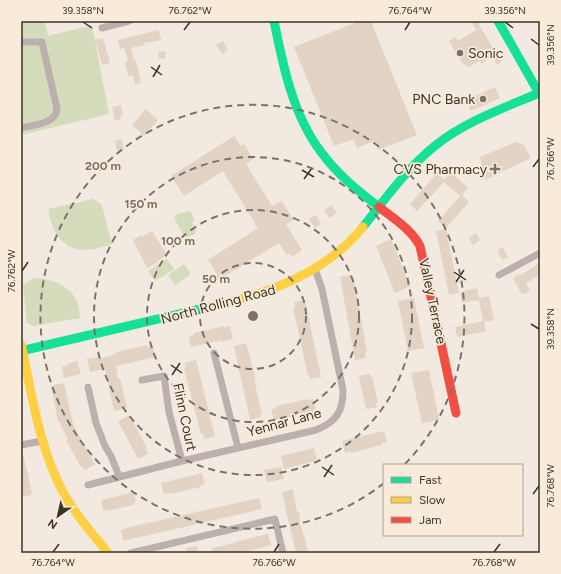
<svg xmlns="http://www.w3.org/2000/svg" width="561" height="574" viewBox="0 0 561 574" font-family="Figtree,sans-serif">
<rect width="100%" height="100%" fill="#f2eae0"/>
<path fill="#d4dcbc" d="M21 21H45L48 36 92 25 109 114 21 135Z
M93 199 102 205 112 244C75 258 55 247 48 209Z
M188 211H190L195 220 192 223 196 230 195 234 188 237 184 236 175 220V215Z
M167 259 174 269 155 281 148 271Z
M184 264 191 274 175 285 168 275Z
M34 278C49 278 65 284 74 296 79 302 79 311 80 318L33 326 27 323 23 285Z"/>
<path fill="#e2d3c4" d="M360 21H371L417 135 378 150 374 141 357 148 354 139 334 146 294 47Z
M471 21H477L501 62 497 65 492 57 481 64 479 61 468 68 466 64 464 66 449 41 455 37 458 41 476 30Z
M159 30 161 40 144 43 145 45 131 48 134 60H136L141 83 135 84 133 75 128 76 125 62 128 61 124 48 120 49 118 40Z
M103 38 110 63 102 65 95 40Z
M223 41 228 50 222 54 216 45Z
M165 51 166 58 159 59 158 52Z
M495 87 500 98 471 111 466 100Z
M121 105 123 115 120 116 121 119 115 120 112 107Z
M146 109 158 120 144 136 132 125Z
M234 136 241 146 244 144 253 159 246 164 272 206 282 201 294 220 286 224 302 250 292 257 290 253 287 255 279 243 220 279 208 260 258 228 223 171 184 196 171 176Z
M122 139 124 150 117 151 115 140Z
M516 142 524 145 531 158 485 180 480 157Z
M451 172 468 188 462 195 469 202 446 228 438 221 460 196 444 182 417 211 410 204 437 173 444 180Z
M331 205 337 213 330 218 324 210Z
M316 215 321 224 315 228 309 219Z
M446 229 459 293 449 295 436 231Z
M152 231 167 255 155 263 156 264 147 268 133 240 141 235 142 237Z
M476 233 480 240 473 245 469 238Z
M391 239 410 286 395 293 376 246Z
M503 247 508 257 502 260 497 250Z
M540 263V275L526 283 530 291 522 295 513 278 520 274 521 275Z
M351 275 352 280H354L367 352 365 353 366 358 355 360 340 277Z
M477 288 479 298 489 296 494 320 484 322 486 331 457 337 455 327 483 321 479 300 462 303 460 292Z
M414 298 424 348 408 351 398 301Z
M305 300 321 377 310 379V376H308L293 308 295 307 294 302Z
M224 326 225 327 230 326 233 339 221 342V340L191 347 189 336 194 335V333Z
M246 343 256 379H254L262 414H260L261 417 250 420 234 346Z
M147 345V347L153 346 155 357 116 366 118 379 120 378 127 408 114 411 105 369 90 372 87 359 98 357V359L111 356 110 355 116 354V352Z
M196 360 215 436 204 439 203 434H201L184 369 186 368 184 363Z
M77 361 81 374 64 378 62 367 67 365V364Z
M429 370 439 420 422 423 411 373Z
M370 374 371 377 372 376 378 403H376L377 407 366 409 359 376Z
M64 383 73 424 95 465 84 470 82 466H80L66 440 68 439 62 428 60 422H58L52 391H54L53 385Z
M308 399V401L313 399 316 411 274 420 271 409 277 408 276 406Z
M128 416 131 421 132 420 147 448 146 449 148 454 138 459 118 421Z
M384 431 387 442 382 443V445L351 453V451L345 453 342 441Z
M314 448 317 459 314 460 315 461 284 469 281 456Z
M21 457H24L26 469H27L32 495 21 497Z
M281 467 284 479 267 482 264 470Z
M202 473 205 484 200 486V487L170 494 169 493 164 494 161 483Z
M293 489 297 512H299L300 523 303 535 304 534 308 553H296L287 515 282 492Z
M134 492 136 502 133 503V505L107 511 106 510H103L101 500Z
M259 498 262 509 123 541 121 530 126 528Z
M268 534 271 545 242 553H213L212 548 235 543V542Z
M197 546 199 553H187L186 548Z"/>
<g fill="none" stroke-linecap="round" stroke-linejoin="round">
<path stroke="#bcb0ac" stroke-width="7" d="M102 28 129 21
M21 42H42L57 109C56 124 32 125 21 128
M499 275 540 253
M214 353 238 448
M142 380 164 376 169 412 182 461
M88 387 96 423 105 446 111 456 119 476
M21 445 42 441
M88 485 182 461 316 430C336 422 343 412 343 390L322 289 315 269
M131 553 275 519 283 553"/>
<path stroke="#16e098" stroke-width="9" d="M274 21C283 66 293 115 321 152 337 174 358 191 379 207
M498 21 540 95
M363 227C386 198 407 168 436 145 466 121 504 108 539 93
M21 351 205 308"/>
<path stroke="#ffcf43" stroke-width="9" d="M205 308C264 295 324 275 363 227
M21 344C32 395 39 448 64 494 76 516 93 534 108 553"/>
<path stroke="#f24e42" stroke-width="9" d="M379 207C394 219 411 229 420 246L456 413"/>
</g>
<path fill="none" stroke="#39332c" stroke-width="1.5" d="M83 22 92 28M505 22 513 28M184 30 190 22M405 30 410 22M531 39 539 45M151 67 162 75M153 77 160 65M533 167 539 159M302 170 314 177M304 179 312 168M22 271 28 262M454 272 466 280M456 282 464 270M531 324 539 329M171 365 182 373M172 375 180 363M322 467 334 475M324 477 332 465M533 494 539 486M53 552 59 544M274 552 279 544M494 552 500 544"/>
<g fill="none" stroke="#7a736b" stroke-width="2" stroke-dasharray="7 5">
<circle cx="253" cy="316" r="53"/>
<circle cx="253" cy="316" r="106"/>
<circle cx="253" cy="316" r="159"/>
<path d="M384 483A212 212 0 1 1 404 465"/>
</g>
<g fill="#7a736b" stroke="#f9ebd9" stroke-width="1.5">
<circle cx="460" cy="53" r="4"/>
<circle cx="483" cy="99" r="4"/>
<path d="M493 163h4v4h4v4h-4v4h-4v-4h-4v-4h4z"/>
</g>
<g text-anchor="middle" stroke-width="3.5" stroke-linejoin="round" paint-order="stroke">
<g font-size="14" fill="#39332c" stroke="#f9ebd9" text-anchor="end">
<text x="468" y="58" text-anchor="start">Sonic</text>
<text x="475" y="104">PNC Bank</text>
<text x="487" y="174">CVS Pharmacy</text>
</g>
<g font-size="14" fill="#39332c" stroke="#f9ebd9">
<text transform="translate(433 301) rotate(78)" y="5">Valley Terrace</text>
<text transform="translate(218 304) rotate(-15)" y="5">North Rolling Road</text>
<text transform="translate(185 417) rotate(78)" y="5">Flinn Court</text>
<text transform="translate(284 422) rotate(-15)" y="5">Yennar Lane</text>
</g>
</g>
<circle cx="253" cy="316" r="6" fill="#7a736b" stroke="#f9ebd9" stroke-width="2"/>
<g font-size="12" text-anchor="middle" font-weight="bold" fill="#7a736b" stroke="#f9ebd9" stroke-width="3.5" stroke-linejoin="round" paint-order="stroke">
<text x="103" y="170">200 m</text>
<text x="141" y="208">150 m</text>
<text x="178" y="245">100 m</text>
<text x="216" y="283">50 m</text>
</g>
<rect width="561" height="574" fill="none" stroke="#f9ebd9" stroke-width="44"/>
<rect x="383" y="464" width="140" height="72" fill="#f9ebd9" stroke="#aca194"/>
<rect x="391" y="477" width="20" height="6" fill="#16e098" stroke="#aca194"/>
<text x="419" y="484" font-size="12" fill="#39332c">Fast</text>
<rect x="391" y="497" width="20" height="6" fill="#ffcf43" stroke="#aca194"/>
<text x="419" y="504" font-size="12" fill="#39332c">Slow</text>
<rect x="391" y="517" width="20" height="6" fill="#f24e42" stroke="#aca194"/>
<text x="419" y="524" font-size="12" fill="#39332c">Jam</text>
<g transform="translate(58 516) rotate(214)" stroke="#f9ebd9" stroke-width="3" paint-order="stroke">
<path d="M0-3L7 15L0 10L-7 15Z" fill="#39332c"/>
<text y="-6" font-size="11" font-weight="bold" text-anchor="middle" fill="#39332c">N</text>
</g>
<rect x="22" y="22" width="517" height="530" fill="none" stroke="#39332c" stroke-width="1.5"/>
<g font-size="10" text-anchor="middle" fill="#39332c">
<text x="83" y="14">39.358°N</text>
<text x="190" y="14">76.762°W</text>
<text x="410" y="14">76.764°W</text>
<text x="505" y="14">39.356°N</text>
<text transform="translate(550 45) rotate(-90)" y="4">39.356°N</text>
<text transform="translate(550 159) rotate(-90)" y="4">76.766°W</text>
<text transform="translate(11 271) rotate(-90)" y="4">76.762°W</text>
<text transform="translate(550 329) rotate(-90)" y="4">39.358°N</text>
<text transform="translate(550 486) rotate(-90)" y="4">76.768°W</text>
<text x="53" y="566">76.764°W</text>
<text x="274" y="566">76.766°W</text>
<text x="494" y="566">76.768°W</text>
</g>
</svg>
